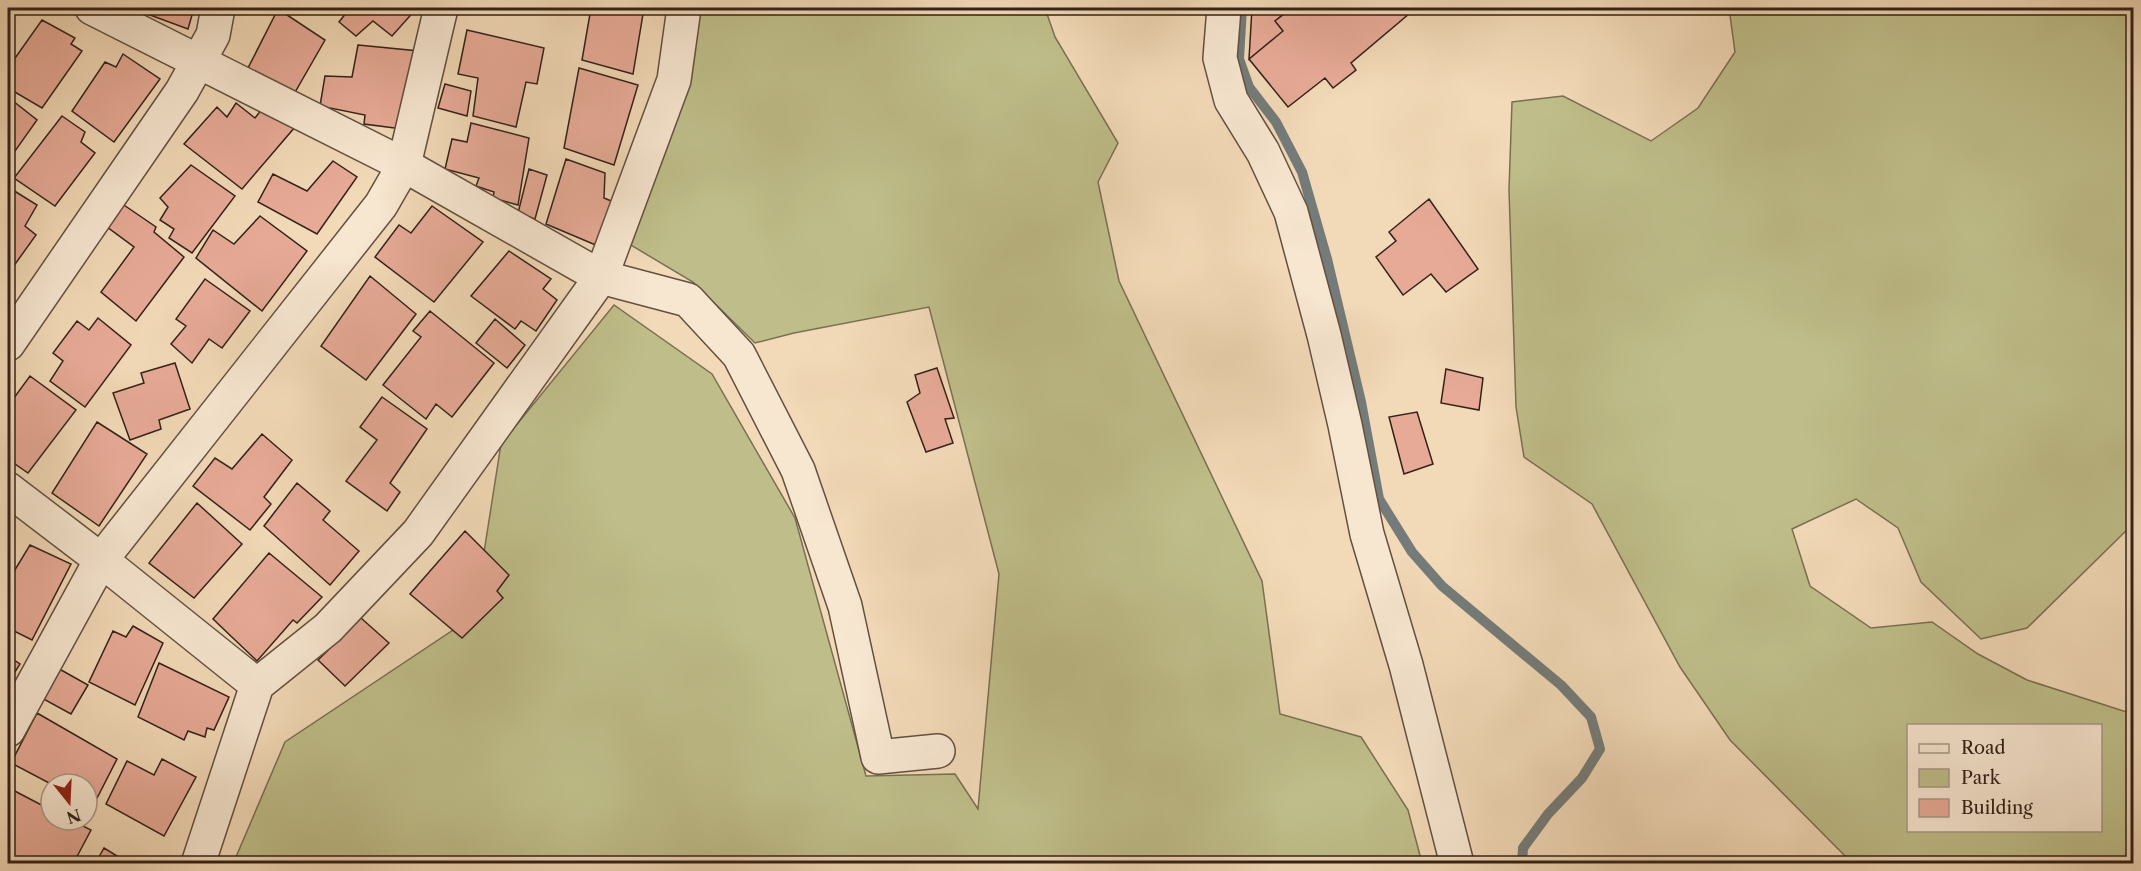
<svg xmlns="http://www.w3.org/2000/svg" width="2141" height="871" viewBox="0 0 2141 871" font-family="'Libre Caslon Text',serif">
<rect width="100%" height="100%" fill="#f2d9b7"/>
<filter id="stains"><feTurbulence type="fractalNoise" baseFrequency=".00333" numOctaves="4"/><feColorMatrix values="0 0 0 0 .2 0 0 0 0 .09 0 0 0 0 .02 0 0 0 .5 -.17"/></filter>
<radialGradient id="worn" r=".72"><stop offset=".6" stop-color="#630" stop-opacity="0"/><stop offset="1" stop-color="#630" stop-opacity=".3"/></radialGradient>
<path fill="#bfbe8a" stroke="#797052" stroke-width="1.5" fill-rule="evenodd" d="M698 8H1045L1055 37 1118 143 1098 182 1119 281 1262 581 1280 714 1361 737 1408 810 1422 863 233 864 285 742 474 616 501 444 614 305 712 374 795 518 866 776 955 774 978 809 999 574 929 307 794 333 755 343 693 282 629 244Z
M1729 8H2133V524L2027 628 1981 639 1921 582 1898 528 1856 499 1792 529 1810 586 1871 628 1932 622 1978 654 2027 680 2133 714V863L1859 864 1845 856 1730 740 1680 667 1592 504 1524 457 1516 407 1509 190 1512 102 1563 96 1651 141 1698 108 1735 52ZM1908 726H2100V830H1908Z"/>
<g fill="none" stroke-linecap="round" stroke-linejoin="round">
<path stroke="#747b79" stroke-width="10" d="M1242 8 1239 59 1249 87 1276 122 1302 172 1327 259 1361 402 1379 499 1412 552 1442 586 1561 685 1591 717 1600 749 1582 778 1548 814 1523 848 1522 864"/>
</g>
<path fill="#e7aa97" stroke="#33221a" stroke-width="1.5" d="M131 8H194L188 29Z
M280 8H322L321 12Z
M350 8H417L392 36 373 21 356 36 339 22Z
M591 8H644L633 74 582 60Z
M1252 8H1288L1287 11 1275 21 1283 31 1249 59Z
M1292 8H1416L1351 63 1356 70 1333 88 1325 78 1288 107 1249 59 1283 31 1275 21Z
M278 9 325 40 294 94 247 70Z
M42 20 75 38 71 44 82 51 42 108 8 88V68Z
M467 30 544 48 537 84 526 82 516 127 473 116 478 78 458 74Z
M358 45 419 51 402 129 364 124 365 115 320 106 325 76 352 77Z
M123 54 160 79 114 142 72 111 105 62 116 67Z
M579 68 638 85 614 165 564 148Z
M445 84 471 91 467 116 438 108Z
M8 97 37 120 8 161Z
M236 103 255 118 266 104 295 127 242 189 184 144 217 107 227 117Z
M62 116 85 132 81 142 95 153 55 206 14 178Z
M471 123 529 138 518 205 493 198 494 192 476 186 479 178 445 169 452 139 467 142Z
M566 159 605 173 604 198 616 203 598 246 546 224Z
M333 161 357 177 317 234 258 202 273 174 307 191Z
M191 165 235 196 192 253 169 238 174 229 160 220 168 207 160 198Z
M529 169 547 175 535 219 518 213Z
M8 187 37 205 25 226 36 235 8 274Z
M1429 199 1478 269 1446 292 1431 274 1403 295 1376 257 1396 241 1389 232Z
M118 201 156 227 154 232 184 257 136 321 101 292 134 247 103 224Z
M432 206 483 242 434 302 375 257 399 225 411 233Z
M260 216 307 251 262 311 196 258 213 230 234 244Z
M509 251 551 279 543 289 557 300 536 331 521 321 515 329 471 296Z
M370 276 416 314 366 380 321 346Z
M205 279 250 311 222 348 209 339 192 363 171 344 186 326 176 319Z
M430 311 494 363 452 417 436 404 426 419 383 385 421 337 413 331Z
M98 318 131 345 85 407 50 381 63 361 53 353 77 321 89 330Z
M495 319 525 345 507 368 476 343Z
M175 363 190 409 159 420 161 429 130 440 113 393 144 383 141 373Z
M937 368 954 418 945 419 953 443 926 452 907 402 920 393 915 375Z
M1446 369 1483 378 1479 410 1441 403Z
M30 376 76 410 28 473 8 459V406Z
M382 397 427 429 390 483 400 492 387 511 346 481 377 440 360 427Z
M1417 412 1433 464 1404 474 1389 417Z
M97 422 147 454 99 526 52 493Z
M262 434 292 460 264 497 271 504 250 530 193 486 215 458 232 469Z
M297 483 330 511 323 520 359 551 330 585 264 526Z
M197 503 242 544 194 598 149 563Z
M465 531 509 575 497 591 503 598 462 638 410 594Z
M30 545 71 564 32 640 8 628V571L13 573Z
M269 553 322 597 297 623 293 620 257 661 213 619Z
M361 618 389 643 345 686 318 660Z
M133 626 163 643 135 705 89 682 113 631 126 637Z
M8 656 20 664 8 683Z
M159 663 229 697 214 730 207 728 205 737 188 731 184 740 138 717Z
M54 666 88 685 71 714 38 696Z
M37 713 117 759 93 806 87 803V784H51L11 763Z
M162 759 196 777 164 836 106 804 127 761 154 775Z
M9 788 51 810V820H71L91 830 73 864H8V792Z
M104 848 130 864H95Z"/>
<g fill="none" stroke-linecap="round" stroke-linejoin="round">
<defs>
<path id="minor" d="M92 8 404 165 601 277 688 300 739 355 798 470 845 606 878 757 938 751
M1224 8 1220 58 1231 100 1263 152 1291 212 1324 335 1345 425 1367 534 1406 665 1457 864
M8 344 182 91 213 35 218 8
M8 489 101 560 257 685
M8 730 101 560 381 205 404 165 441 8
M198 864 257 685 328 628 418 533 601 277 674 80 684 8"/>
</defs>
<use href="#minor" stroke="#635041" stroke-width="36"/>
<use href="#minor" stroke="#f7e6d0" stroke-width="33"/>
</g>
<rect width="2141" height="871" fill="none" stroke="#f2d9b7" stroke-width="30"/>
<rect x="9" y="9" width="2123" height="853" fill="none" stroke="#33221a" stroke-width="3"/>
<rect x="15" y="15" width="2111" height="841" fill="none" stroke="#33221a" stroke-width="1.5"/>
<rect x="1907" y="724" width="195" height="108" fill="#f7e6d0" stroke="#a99887" stroke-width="1.5"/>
<rect x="1919" y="744" width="30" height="9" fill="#f7e6d0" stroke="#a99887" stroke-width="1.5"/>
<text x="1961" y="754" font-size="18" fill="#33221a">Road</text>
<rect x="1919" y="769" width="30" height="18" fill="#bfbe8a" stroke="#a99887" stroke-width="1.5"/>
<text x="1961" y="784" font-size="18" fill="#33221a">Park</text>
<rect x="1919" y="799" width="30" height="18" fill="#e7aa97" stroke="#a99887" stroke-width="1.5"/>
<text x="1961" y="814" font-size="18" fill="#33221a">Building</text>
<g transform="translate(69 802) rotate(162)"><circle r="28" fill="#f7e6d0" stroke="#a99887" stroke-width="1.5"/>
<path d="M0-4.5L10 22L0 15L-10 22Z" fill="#8f2418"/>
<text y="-9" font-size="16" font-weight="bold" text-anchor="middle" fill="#33221a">N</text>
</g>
<rect width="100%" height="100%" filter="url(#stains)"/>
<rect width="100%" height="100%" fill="url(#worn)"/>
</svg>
